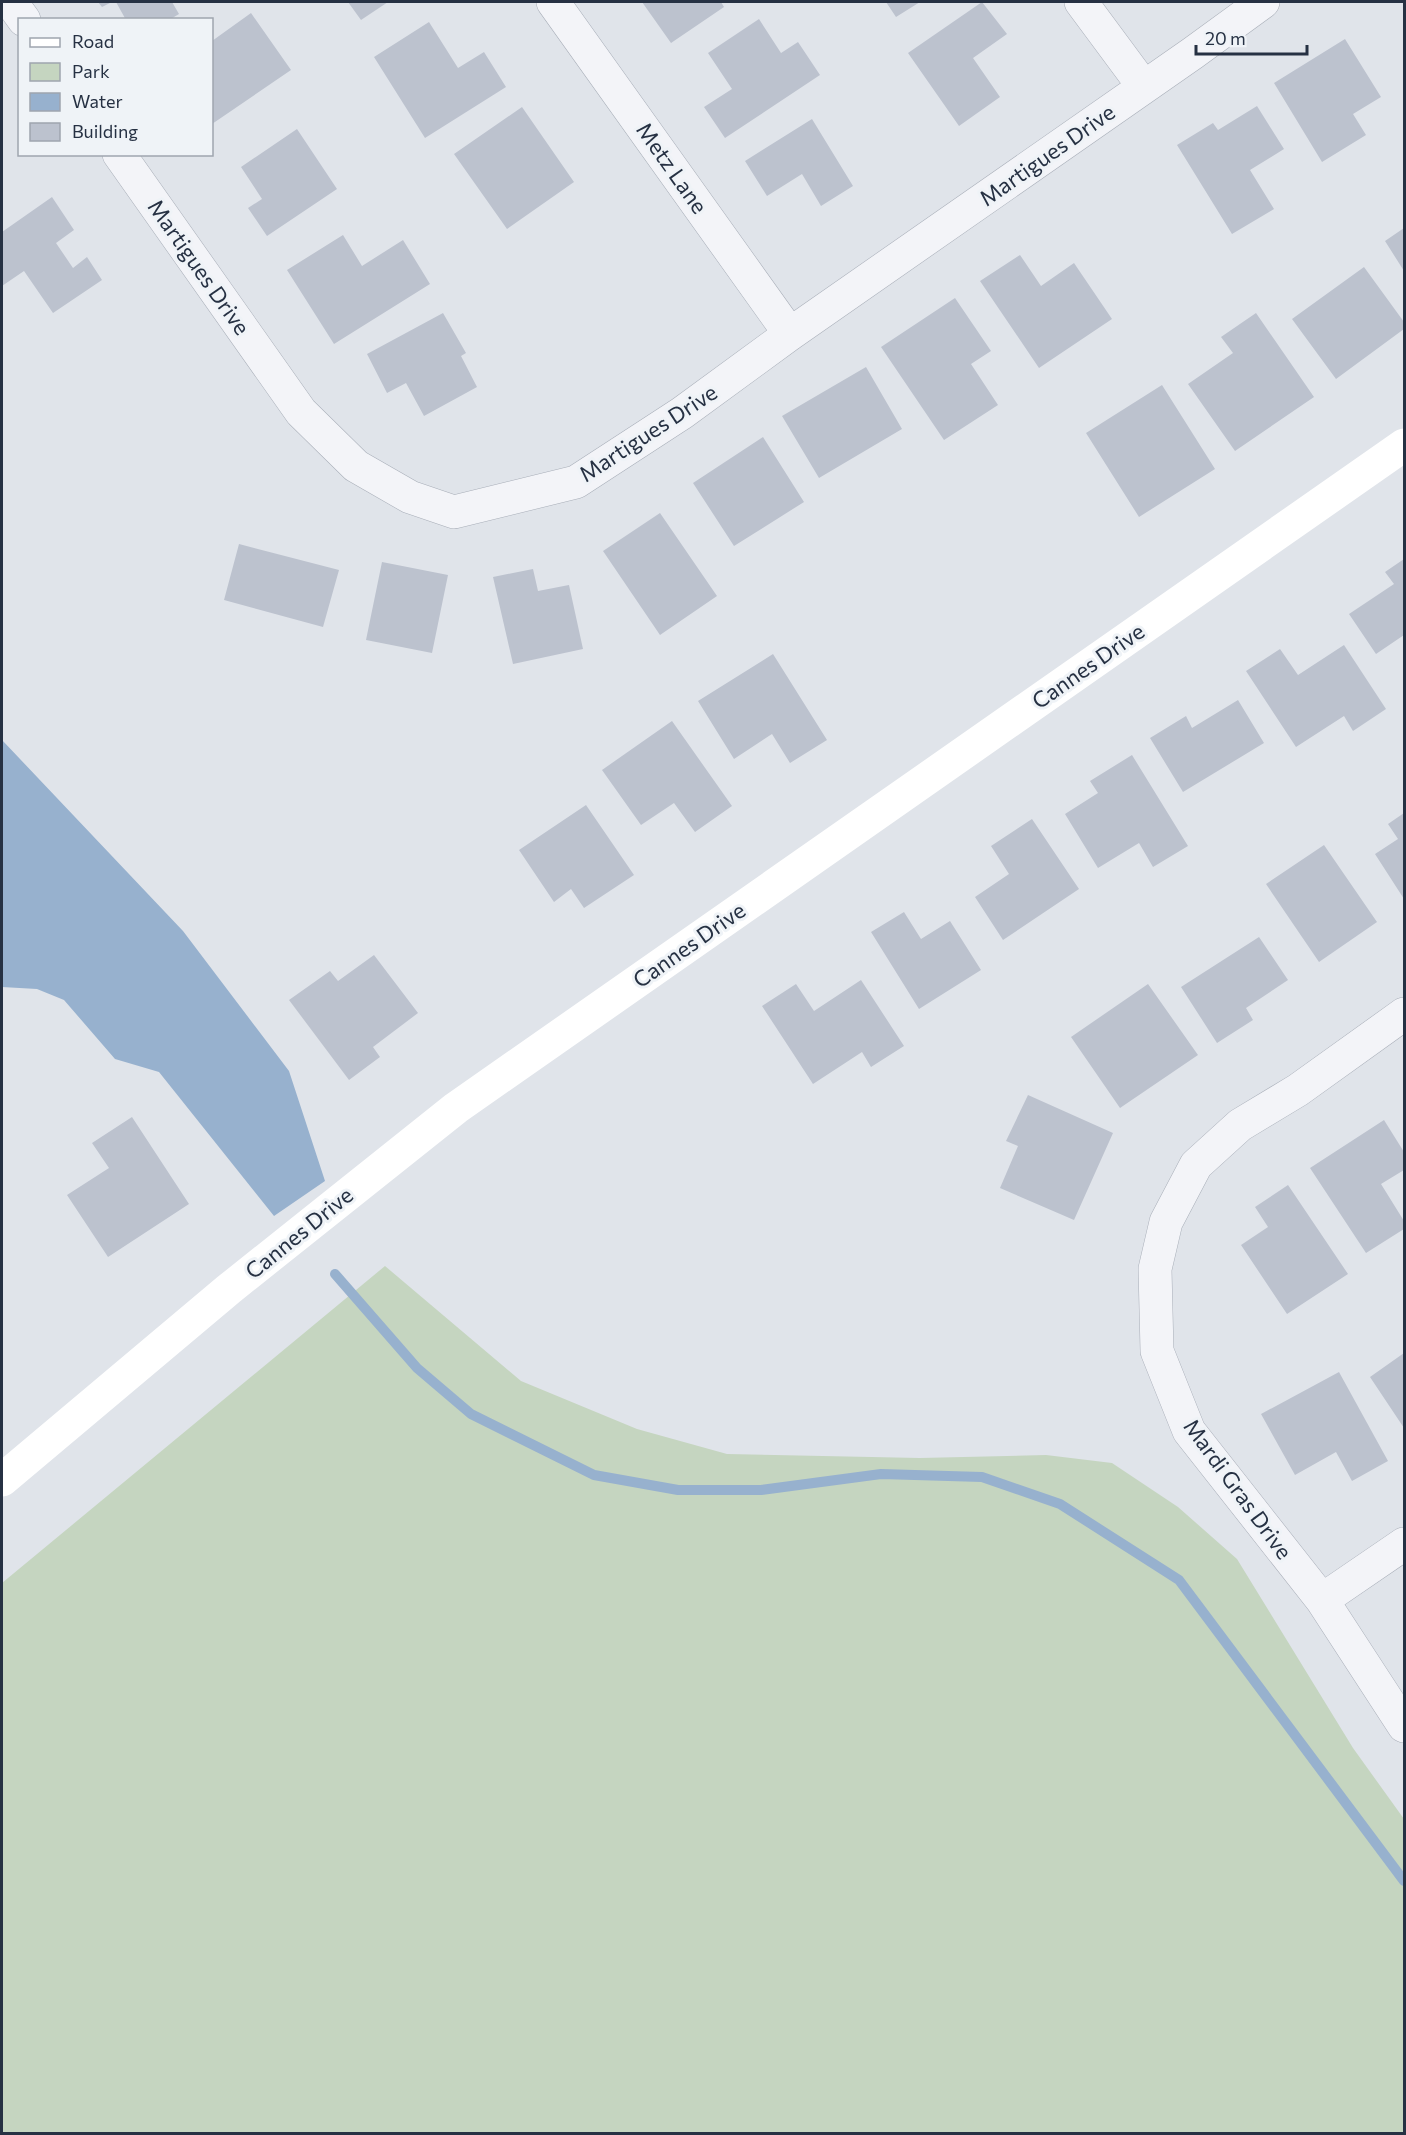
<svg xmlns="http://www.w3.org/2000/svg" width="1406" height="2135" viewBox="0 0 1406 2135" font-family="Commissioner,sans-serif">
<rect width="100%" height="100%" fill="#e0e4ea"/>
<path fill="#c5d5c0" d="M385 1266 521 1381 637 1429 727 1454 920 1458 1046 1455 1112 1463 1178 1507 1237 1559 1353 1748 1404 1819V2133H2V1583Z"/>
<path fill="#97b1ce" d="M2 740 183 931 289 1071 325 1181 274 1216 159 1072 115 1059 64 1000 37 989 2 987Z"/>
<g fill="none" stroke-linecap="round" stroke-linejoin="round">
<path stroke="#97b1ce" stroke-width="10" d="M335 1274 417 1368 471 1414 594 1475 678 1490H761L881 1474 982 1477 1060 1504 1179 1580 1404 1881"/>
</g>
<path fill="#bcc2ce" d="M98 2H112L102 7Z
M116 2H172L179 14 169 20H126Z
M348 2H388L361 20Z
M642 2H721L724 7 671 43Z
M886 2H920L896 17Z
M982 2 1007 34 973 58 1000 97 959 126 908 53Z
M251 13 291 70 212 124V41Z
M759 19 781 53 798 42 820 75 725 138 704 107 732 89 708 53Z
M429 22 458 68 484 52 506 87 425 138 374 57Z
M1345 39 1381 97 1353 114 1366 135 1322 162 1274 83Z
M1257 106 1284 149 1250 170 1274 209 1232 234 1177 145 1213 123 1218 130Z
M522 107 574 182 507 229 454 154Z
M812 119 853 186 821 206 802 174 767 196 745 161Z
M297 129 337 189 267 236 248 208 262 199 241 167Z
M52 197 74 230 56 243 73 268 87 257 102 280 53 313 24 271 2 286V232Z
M1404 228V271L1385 241Z
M343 235 362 266 403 240 430 284 334 344 287 270Z
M1020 255 1041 286 1074 263 1112 319 1039 368 980 281Z
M1364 267 1404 322V329L1336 379 1292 319Z
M955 298 991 351 971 364 998 405 944 440 881 347Z
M443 313 466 353 461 356 477 387 424 416 406 383 387 393 367 354Z
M1256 313 1314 397 1235 451 1188 384 1233 353 1221 337Z
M866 367 902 429 819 478 782 416Z
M1162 385 1215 469 1139 517 1086 433Z
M763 437 804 502 734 546 693 483Z
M660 513 717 596 660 635 603 551Z
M239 544 339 570 323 627 224 600Z
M1404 559V635L1376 654 1349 614 1394 584 1385 572Z
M382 562 448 575 432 653 366 640Z
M533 569 538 591 569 585 583 649 513 664 493 577Z
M1344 645 1386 709 1353 731 1344 716 1296 747 1246 671 1280 649 1298 675Z
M773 654 827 740 790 763 772 734 734 759 698 701Z
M1238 700 1264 743 1183 792 1150 738 1186 716 1192 728Z
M672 721 732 806 695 832 674 803 641 825 602 770Z
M1132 755 1188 846 1153 867 1139 843 1098 868 1065 814 1098 793 1090 781Z
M586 805 634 875 584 908 571 889 554 902 519 850Z
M1404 813V899L1375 854 1398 839 1388 824Z
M1032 819 1079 889 1003 940 975 897 1009 874 991 846Z
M1324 845 1377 922 1319 962 1266 884Z
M904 912 921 939 950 921 981 970 919 1009 871 932Z
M1259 937 1288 980 1246 1008 1253 1020 1217 1043 1181 987Z
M374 955 418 1013 373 1047 380 1057 349 1080 289 1000 330 971 338 981Z
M861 980 904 1046 871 1067 862 1052 813 1084 762 1006 796 984 814 1011Z
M1148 984 1198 1055 1120 1108 1071 1037Z
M1028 1095 1113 1133 1074 1220 1000 1188 1018 1146 1006 1141Z
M132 1117 189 1204 108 1257 67 1195 109 1168 92 1143Z
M1384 1120 1404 1152V1170L1381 1184 1404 1221V1229L1366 1253 1310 1168Z
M1288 1185 1348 1274 1287 1314 1241 1245 1268 1227 1255 1207Z
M1404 1353V1428L1370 1377Z
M1339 1372 1388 1461 1352 1481 1336 1452 1295 1475 1261 1414Z"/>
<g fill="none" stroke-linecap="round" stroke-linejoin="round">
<defs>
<path id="street" d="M11 2 24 20
M553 2 790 334
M1081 2 1144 87
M119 154 301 412 356 466 410 497 454 512 576 482 682 413 790 334 1193 53 1263 2
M1404 1014 1298 1090 1240 1125 1196 1165 1166 1222 1155 1269 1157 1351 1189 1431 1322 1600 1404 1726
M1322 1600 1404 1544"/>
</defs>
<use href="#street" stroke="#a8aeb8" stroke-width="34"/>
<use href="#street" stroke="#f3f4f8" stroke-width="33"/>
<path stroke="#fff" stroke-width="33" d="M2 1480 229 1289 456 1108 1404 445"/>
</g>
<g text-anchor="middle" stroke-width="6" stroke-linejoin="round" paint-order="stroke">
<g font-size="22" fill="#263143" stroke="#eff3f7">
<text transform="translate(1047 155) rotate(-35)" y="8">Martigues Drive</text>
<text transform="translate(672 168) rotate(55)" y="8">Metz Lane</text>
<text transform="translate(199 267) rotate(55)" y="8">Martigues Drive</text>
<text transform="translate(648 433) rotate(-33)" y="8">Martigues Drive</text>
<text transform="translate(1088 666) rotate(-35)" y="8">Cannes Drive</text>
<text transform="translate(689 945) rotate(-35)" y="8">Cannes Drive</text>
<text transform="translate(299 1233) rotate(-39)" y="8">Cannes Drive</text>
<text transform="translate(1238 1489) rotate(54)" y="8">Mardi Gras Drive</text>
</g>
</g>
<rect width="1406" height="2135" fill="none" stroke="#263143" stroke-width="6"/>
<rect x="18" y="18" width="195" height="138" fill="#eff3f7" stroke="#9fa5af" stroke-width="1.5"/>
<rect x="30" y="38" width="30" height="9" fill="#ffffff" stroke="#9fa5af" stroke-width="1.5"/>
<text x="72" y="48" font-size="18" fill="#263143">Road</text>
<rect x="30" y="63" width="30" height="18" fill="#c5d5c0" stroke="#9fa5af" stroke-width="1.5"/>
<text x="72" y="78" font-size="18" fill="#263143">Park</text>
<rect x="30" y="93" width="30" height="18" fill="#97b1ce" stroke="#9fa5af" stroke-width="1.5"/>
<text x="72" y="108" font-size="18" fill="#263143">Water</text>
<rect x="30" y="123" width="30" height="18" fill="#bcc2ce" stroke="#9fa5af" stroke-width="1.5"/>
<text x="72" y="138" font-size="18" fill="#263143">Building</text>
<path d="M1196 45v9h111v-9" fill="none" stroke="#263143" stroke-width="3"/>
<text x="1205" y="45" font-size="18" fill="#263143" stroke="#eff3f7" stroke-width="4.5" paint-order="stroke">20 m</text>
</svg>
